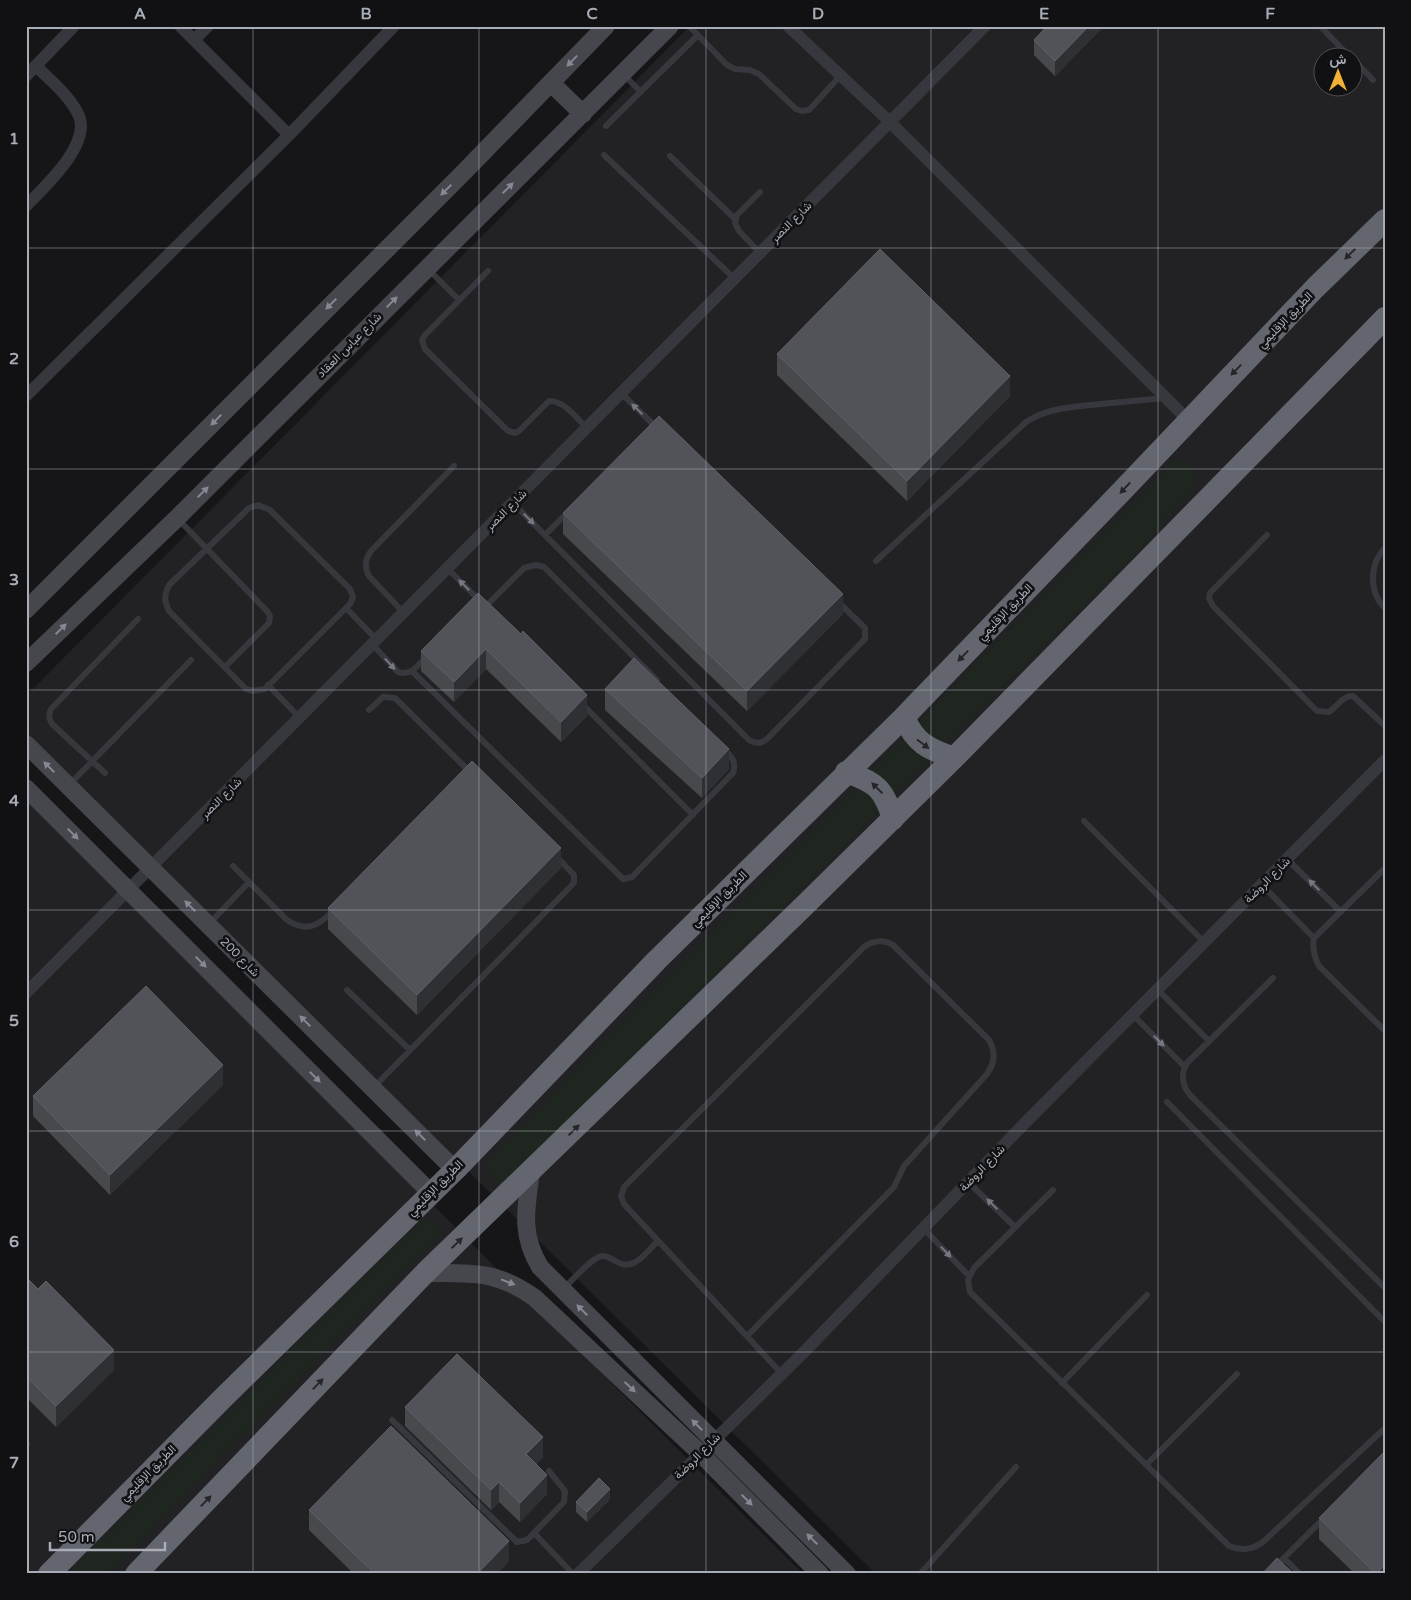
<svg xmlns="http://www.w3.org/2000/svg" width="1411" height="1600" viewBox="0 0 1411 1600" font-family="'Varela Round',Vazirmatn,sans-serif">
<rect width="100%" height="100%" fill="#161618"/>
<path fill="#222225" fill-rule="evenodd" d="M690 26H1385V1574H876L26 734V696ZM1324 58H1354V88H1324Z
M26 799 803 1574H26Z"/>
<path fill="#1e261f" d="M1181 460 1194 467C1197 479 1195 486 1189 495L1141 548 835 855 504 1184C491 1181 488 1174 487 1162L1175 461Z
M425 1217 442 1233 107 1574H67Z"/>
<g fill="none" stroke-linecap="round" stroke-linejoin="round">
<path stroke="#37383d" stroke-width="6" d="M689 26 727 65 735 69 750 70 759 74 796 109 802 111 809 110 841 75
M1320 26 1351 58
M1354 60 1373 80
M624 75 641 92
M606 126 698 35
M604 155 735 279
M670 156 735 219
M760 192 737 215 735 223 739 231 760 253
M428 269 459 300
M488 271 425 335 422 340 425 349 508 431 515 433 519 431 549 401C564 400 577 419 587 428
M621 393 657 428
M513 503 749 740C756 744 761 744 767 739L865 639V628L837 601
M258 505 270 510 350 589 353 597 350 604 265 689 253 691 246 689 169 611C164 601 164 595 169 585L249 508Z
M178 519 267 611 270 616 269 623 225 667
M545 535 569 511
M1267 535 1210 593 1209 598 1213 606 1317 711 1329 712C1337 707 1343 695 1353 696L1385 726
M1385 548C1369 564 1369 593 1385 608
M876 561 1026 422C1049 407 1075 407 1101 404 1122 402 1143 400 1164 398
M448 569 480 601
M486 606 524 568 536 565 544 567 657 680
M346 608 377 640
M404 613 369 576C364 567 365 560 371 551L454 466
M373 645 398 672C411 677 419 664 427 656
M412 671 623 879 632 877 733 773C737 761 731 756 723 748
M268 685 300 718
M582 704 693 815
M369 710 383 697 395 698 471 773
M105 773 52 724C49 719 48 715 51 709L138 619
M69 785 191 660
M1084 821 1205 943
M1287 859 1341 912
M233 866 287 920C306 932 317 927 332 912
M1385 868 1314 938C1312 949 1314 957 1319 966L1385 1031
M1262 885 1314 938
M209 924 249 882
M1273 978 1186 1064C1181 1076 1182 1085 1190 1095L1385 1288
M347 990 410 1050
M1158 990 1209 1041
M1133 1015 1185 1067
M373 1088 572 885 574 882V875L555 855
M1167 1102 1385 1322
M968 1182 1015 1227
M1053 1190 974 1268 968 1280 970 1292 1229 1546C1242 1551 1252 1550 1263 1542L1385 1428
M923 1228 969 1276
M563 1289C571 1282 592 1257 602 1256 608 1256 612 1259 617 1262 634 1272 646 1252 658 1241
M747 1336 894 1187 904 1166 987 1074C995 1063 996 1052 989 1040L893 945C883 939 874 940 864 947L624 1187 621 1196 624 1204 781 1373
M1062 1383 1147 1295
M392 1420 517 1542 527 1540 564 1502 565 1491 549 1471
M26 1443 27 1444
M1146 1465 1237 1374
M534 1533 573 1574
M1284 1558 1300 1574
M920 1574 1016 1467
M1268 1574 1324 1518"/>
<path stroke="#37383d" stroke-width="12" d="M180 26 289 135
M788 26 890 122 1188 420
M194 40 208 26
M26 76 74 26
M26 206C44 187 91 145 79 116 70 96 51 81 36 66
M26 396 289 135 394 26
M26 993 985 26
M578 1574 805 1351 1023 1125 1385 760"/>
<path stroke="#45474d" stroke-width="18" d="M551 83 583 114
M26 610 463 173 606 26
M26 663 177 518 670 26
M26 744 455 1170
M26 788 431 1193
M531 1172C526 1208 520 1234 540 1267L847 1574
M425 1273C471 1273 496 1270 535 1298L700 1453 820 1574"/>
<path stroke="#63666e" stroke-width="22" d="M904 717C915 743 928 749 954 758
M846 772C876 782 884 789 893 819
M49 1574 222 1399 455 1170 657 960 904 717 1120 493 1315 288 1385 220
M136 1574 425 1273 807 903 954 758 1385 318"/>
</g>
<path fill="#47494d" d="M1104 26 1055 76 1034 55V40Z
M777 354 1010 396 907 501 777 375Z
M563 513 843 614 747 711 563 534Z
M478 593 587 716 561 742 486 669 454 702 421 671V651Z
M605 689 729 769 702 798 605 710Z
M561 868 417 1015 328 929V908Z
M223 1085 110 1195 33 1116V1096Z
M26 1277 114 1370 56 1427 26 1397Z
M405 1407 543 1457 536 1464 547 1494 520 1522 499 1502 491 1510 405 1426Z
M610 1499 587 1522 576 1512V1502Z
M309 1510 509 1561 496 1574H354L309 1530Z
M1319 1518 1385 1574H1355L1319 1539Z"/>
<path fill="#2f3033" d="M1089 26H1104L1055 76V61Z
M1010 376V396L907 501V481Z
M843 594V614L747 711V691Z
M486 649V669L454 702V682Z
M587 695V716L561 742V722Z
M729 749V769L702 798V778Z
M561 848V868L417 1015V995Z
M223 1065V1085L110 1195V1175Z
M114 1350V1370L56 1427V1406Z
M543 1437V1457L526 1474V1454Z
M547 1475V1494L520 1522V1503Z
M499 1482V1502L491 1510V1490Z
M610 1489V1499L587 1522V1512Z
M509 1541V1561L496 1574H477Z
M1385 1565V1574H1376Z"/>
<path fill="#525359" stroke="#5f6168" d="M1047 26H1089L1055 61 1034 40Z
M880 249 1010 376 907 481 777 354Z
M659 416 843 594 747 691 563 513Z
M478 593 521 634 523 631 587 695 561 722 486 649 454 682 421 651Z
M634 658 729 749 702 778 605 689Z
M472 761 561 848 417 995 328 908Z
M146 986 223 1065 110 1175 33 1096Z
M26 1277 38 1289 46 1281 114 1350 56 1406 26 1376Z
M457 1354 543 1437 526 1454 547 1475 520 1503 499 1482 491 1490 405 1407Z
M391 1426 509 1541 477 1574H375L309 1510Z
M1385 1451V1565L1376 1574 1319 1518Z
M599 1478 610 1489 587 1512 576 1502Z
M1277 1558 1294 1574H1262Z"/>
<defs><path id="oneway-solid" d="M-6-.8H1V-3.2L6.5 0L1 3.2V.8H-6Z" transform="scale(1.25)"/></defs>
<g fill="#858993">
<use href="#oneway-solid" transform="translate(572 61) rotate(134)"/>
<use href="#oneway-solid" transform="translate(508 188) rotate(-45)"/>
<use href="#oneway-solid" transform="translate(446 190) rotate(135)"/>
<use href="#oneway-solid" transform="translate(392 302) rotate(-45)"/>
<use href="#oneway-solid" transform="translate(331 304) rotate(135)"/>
<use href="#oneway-solid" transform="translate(216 420) rotate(135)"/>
<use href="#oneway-solid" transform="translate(203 492) rotate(-45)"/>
<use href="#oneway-solid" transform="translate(61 629) rotate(-44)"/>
<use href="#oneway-solid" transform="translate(49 767) rotate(-135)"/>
<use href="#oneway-solid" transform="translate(73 834) rotate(45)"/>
<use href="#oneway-solid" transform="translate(190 906) rotate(-135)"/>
<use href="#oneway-solid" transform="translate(201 962) rotate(45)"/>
<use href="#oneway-solid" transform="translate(305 1021) rotate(-135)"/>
<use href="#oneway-solid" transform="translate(315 1077) rotate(45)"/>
<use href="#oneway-solid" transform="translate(420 1135) rotate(-135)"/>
<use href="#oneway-solid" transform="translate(508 1282) rotate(21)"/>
<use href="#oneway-solid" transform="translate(582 1310) rotate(-135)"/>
<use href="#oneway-solid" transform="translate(630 1387) rotate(43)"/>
<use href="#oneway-solid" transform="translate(697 1425) rotate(-135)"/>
<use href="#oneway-solid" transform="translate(747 1500) rotate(45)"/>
<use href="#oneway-solid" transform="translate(812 1539) rotate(-135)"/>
</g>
<g fill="#26262a">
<use href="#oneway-solid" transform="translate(1350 254) rotate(136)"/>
<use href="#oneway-solid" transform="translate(1236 370) rotate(134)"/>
<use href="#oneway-solid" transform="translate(1125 488) rotate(133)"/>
<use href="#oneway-solid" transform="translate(963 656) rotate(134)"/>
<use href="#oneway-solid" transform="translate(923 744) rotate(37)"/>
<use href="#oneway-solid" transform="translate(877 788) rotate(-136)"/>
<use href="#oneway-solid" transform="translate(574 1130) rotate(-44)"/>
<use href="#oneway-solid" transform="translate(457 1243) rotate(-44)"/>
<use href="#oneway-solid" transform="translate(318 1384) rotate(-46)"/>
<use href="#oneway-solid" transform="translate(206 1501) rotate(-46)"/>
</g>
<g fill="#757881">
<use href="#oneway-solid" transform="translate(637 409) rotate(-136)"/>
<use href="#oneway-solid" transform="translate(529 519) rotate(45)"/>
<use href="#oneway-solid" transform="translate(464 585) rotate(-135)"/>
<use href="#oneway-solid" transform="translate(390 664) rotate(47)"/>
<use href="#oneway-solid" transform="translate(1314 885) rotate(-135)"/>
<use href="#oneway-solid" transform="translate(1159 1041) rotate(45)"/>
<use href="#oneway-solid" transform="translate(992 1204) rotate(-136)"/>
<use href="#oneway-solid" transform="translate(946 1252) rotate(46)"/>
</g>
<path fill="none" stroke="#a8adb8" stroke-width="1" stroke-opacity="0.55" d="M253 26V1574M479 26V1574M706 26V1574M931 26V1574M1158 26V1574M26 248H1385M26 469H1385M26 690H1385M26 910H1385M26 1131H1385M26 1352H1385"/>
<g text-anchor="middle" stroke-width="5" stroke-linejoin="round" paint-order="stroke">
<g font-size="12" fill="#a8adb8" stroke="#111113">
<text transform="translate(791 222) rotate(-45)" y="4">شارع النصر</text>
<text transform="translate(1285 320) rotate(-46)" y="4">الطريق الإقليمي</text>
<text transform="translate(349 345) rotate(-45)" y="4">شارع عباس العقاد</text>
<text transform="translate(506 510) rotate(-45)" y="4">شارع النصر</text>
<text transform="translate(1005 612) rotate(-46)" y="4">الطريق الإقليمي</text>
<text transform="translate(221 798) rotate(-45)" y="4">شارع النصر</text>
<text transform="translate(1267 880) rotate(-45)" y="4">شارع الروضة</text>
<text transform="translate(719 899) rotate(-45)" y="4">الطريق الإقليمي</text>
<text transform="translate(240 957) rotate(45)" y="4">شارع 200</text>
<text transform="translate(982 1168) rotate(-46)" y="4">شارع الروضة</text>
<text transform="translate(435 1188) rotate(-45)" y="4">الطريق الإقليمي</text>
<text transform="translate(697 1456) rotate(-45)" y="4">شارع الروضة</text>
<text transform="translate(148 1473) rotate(-45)" y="4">الطريق الإقليمي</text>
</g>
</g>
<rect width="1411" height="1600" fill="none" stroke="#111113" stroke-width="55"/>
<g transform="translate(1338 72)"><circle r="24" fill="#111113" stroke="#4d4f55"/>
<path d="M0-4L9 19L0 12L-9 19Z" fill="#f2b134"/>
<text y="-8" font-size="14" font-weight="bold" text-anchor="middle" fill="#a8adb8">ش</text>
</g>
<path d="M50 1542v8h115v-8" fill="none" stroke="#a8adb8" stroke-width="2.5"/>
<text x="58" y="1542" font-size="15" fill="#a8adb8" stroke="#111113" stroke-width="4" paint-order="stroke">50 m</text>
<rect x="28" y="28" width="1356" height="1544" fill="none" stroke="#a8adb8" stroke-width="2"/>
<g font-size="16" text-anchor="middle" font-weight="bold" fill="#a8adb8">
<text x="140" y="19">A</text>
<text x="366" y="19">B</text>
<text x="592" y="19">C</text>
<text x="818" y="19">D</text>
<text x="1044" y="19">E</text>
<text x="1270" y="19">F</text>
<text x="14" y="144">1</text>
<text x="14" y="364">2</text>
<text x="14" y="585">3</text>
<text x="14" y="806">4</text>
<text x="14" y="1026">5</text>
<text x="14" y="1247">6</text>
<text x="14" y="1468">7</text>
</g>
</svg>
